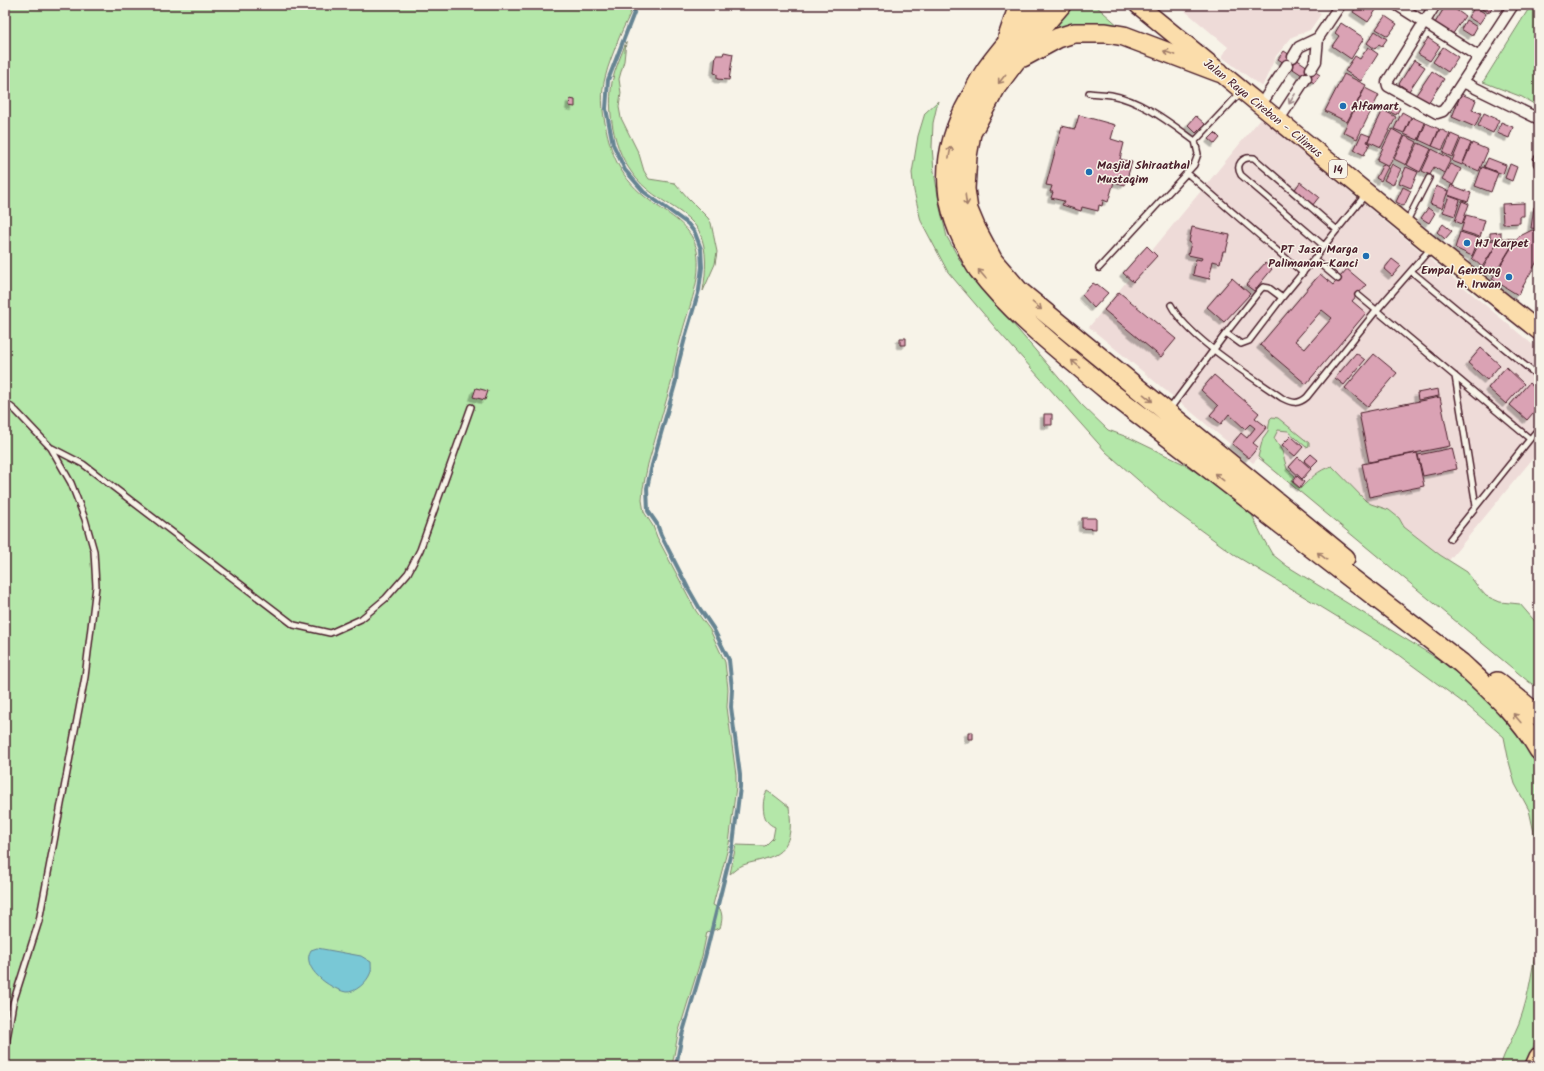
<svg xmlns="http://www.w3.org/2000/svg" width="1544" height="1071" viewBox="0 0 1544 1071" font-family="Kalam,sans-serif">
<defs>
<filter id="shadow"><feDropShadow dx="-3.5" dy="3.5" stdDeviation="0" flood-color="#0004"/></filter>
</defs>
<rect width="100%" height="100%" fill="#f7f3e8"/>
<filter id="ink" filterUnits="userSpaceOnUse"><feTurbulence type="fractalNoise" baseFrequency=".025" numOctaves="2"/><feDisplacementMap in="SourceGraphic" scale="8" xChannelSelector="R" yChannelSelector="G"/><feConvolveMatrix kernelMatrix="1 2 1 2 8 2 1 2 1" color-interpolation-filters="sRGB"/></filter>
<g filter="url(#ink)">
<path fill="#eedbd8" d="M1178 5H1310L1321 14 1310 30 1292 37 1276 56 1262 87 1222 57 1228 47Z
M1261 118 1539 350V451L1422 593 1258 458 1253 463 1089 327Z"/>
<path fill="#b4e7a9" stroke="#7f836a" d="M5 5H633C630 17 623 27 619 38 614 51 608 65 605 78 601 92 602 109 605 123 612 161 624 183 656 205 674 218 692 227 697 251 702 279 689 306 682 333 678 348 674 364 672 380L648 464 643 488 642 500 644 512 653 526 657 537 685 590 696 611 710 630 725 662 728 689 727 707 736 775V786L729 844 713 905 720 909C723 916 722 921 720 928L707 932 702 956 678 1034 672 1066H5Z
M1070 5H1095L1120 27 1045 36Z
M1531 5H1539V107L1522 97 1483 82Z
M626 42 624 61 619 79 621 93 619 107 621 118 639 154 644 171 649 179 675 183 688 198 708 218 711 223 717 252 715 264 703 291C706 271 708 251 699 231 689 213 663 203 647 189 617 164 606 120 612 82 615 68 622 54 626 42Z
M938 101 933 123 932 147 934 171 940 208 947 237 962 264 1081 404 1108 430 1130 438 1184 464 1216 485 1252 515 1263 538 1272 554 1287 566 1438 659 1462 677 1508 723 1524 744 1539 769V855L1529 810 1515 784 1509 762 1504 737 1469 707 1393 651 1318 605 1236 556 1169 507 1106 452 999 332 948 272 921 221 914 191 912 173 918 136 925 113Z
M1272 417 1278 418 1309 443V446L1306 447 1288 431 1278 430 1274 438 1282 451 1287 469 1295 476 1292 482 1300 489C1310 479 1318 470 1332 466L1366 501 1371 504 1389 510 1399 518 1404 527 1440 555 1467 572 1478 587 1486 596 1500 602 1520 604 1539 626V688L1529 682 1258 457 1263 438 1268 431 1270 419Z
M767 791 775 796 789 807C792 827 792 849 770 857 761 861 751 862 743 865 738 867 734 871 730 874L736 845 765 846 773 838 775 827C772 826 768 823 767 821 762 814 762 798 767 791Z
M1539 932V1033L1525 1066H1500C1505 1051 1513 1038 1519 1023 1530 994 1533 962 1539 932Z"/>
<path fill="#79c8d6" stroke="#668492" d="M317 948 361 956 371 962C371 966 372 971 370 974 367 982 355 993 346 992 330 989 300 968 311 950Z"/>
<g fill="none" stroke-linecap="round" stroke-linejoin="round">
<path stroke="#668492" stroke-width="4" d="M637 5 608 80 606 109 613 144 625 170 644 192 688 224 695 233 701 249 702 267 699 290 686 334 677 369 676 381 652 465 647 488 648 511 657 524 661 535 688 588 700 609 713 628 729 660 732 689 731 707 740 775V787L733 844 705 957 682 1035 676 1066"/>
</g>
<path fill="#daa2b4" stroke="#4a1f2b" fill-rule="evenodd" filter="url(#shadow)" d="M1358 5H1376L1378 7 1368 22 1353 12Z
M1446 5H1449L1465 16 1452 35 1435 23Z
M1476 5H1494L1488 13Z
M1475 7 1486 14 1479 24 1468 17Z
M1385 16 1397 24 1388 36 1376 29Z
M1466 20 1477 27 1472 36 1461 29Z
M1341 23 1364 38 1351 59 1332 46 1339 36 1335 33Z
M1375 31 1387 39 1382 46 1379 44 1375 49 1367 43Z
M1428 38 1440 46 1430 61 1418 54Z
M1368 47 1378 54 1361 81 1345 71 1355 56 1360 59Z
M1443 47 1458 57 1448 72 1433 62Z
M1284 51 1320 75 1314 83 1278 59Z
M724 52 733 54 729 80 717 79V74L714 73 716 55H723Z
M1414 60 1425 67 1409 91 1399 84Z
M1432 71 1444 79 1428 103 1416 95Z
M1344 74 1366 85 1347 122 1325 111Z
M1365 88 1379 95 1357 139 1343 132Z
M1461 94 1476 100 1472 110 1481 113 1475 127 1452 117Z
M570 99 575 100V107L569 106Z
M1393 105 1400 108 1396 115 1390 112Z
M1383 110 1396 117 1381 147 1368 141Z
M1402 112 1411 117 1404 133 1394 129Z
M1484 113 1499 120 1493 133 1478 126Z
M1079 115 1115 125 1111 139 1124 143 1120 159 1132 162 1125 185 1114 182 1108 202 1103 200 1102 206 1099 205 1098 211 1082 207 1081 211 1062 205 1064 201 1051 198 1053 192H1050L1052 186 1046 185 1062 126 1075 129Z
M1196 116 1205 124 1196 133 1188 125Z
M1412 117 1425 123 1418 140 1404 134Z
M1501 122 1513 127 1509 138 1497 133Z
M1426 123 1439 129 1432 146 1419 140Z
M1392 129 1404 136 1389 166 1377 160Z
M1440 129 1450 134 1442 150 1432 146Z
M1215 133 1220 138 1215 144 1209 139Z
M1362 133 1370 136 1367 142 1370 143 1364 155 1354 150Z
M1451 134 1460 138 1452 157 1443 153Z
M1405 136 1417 142 1406 165 1394 159Z
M1461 139 1471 143 1462 165 1452 161Z
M1418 143 1431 149 1420 172 1407 165Z
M1472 143 1488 150 1479 171 1463 164Z
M1432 149 1451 159 1444 173 1434 167 1430 175 1422 171Z
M1488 158 1506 165 1503 174 1484 167Z
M1383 164 1388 167 1381 181 1376 178Z
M1392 164 1401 169 1393 185 1384 180Z
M1450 164 1461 169 1453 185 1442 179Z
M1510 164 1517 167 1512 181 1505 178Z
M1406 167 1418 172 1411 188 1399 183Z
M1482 167 1498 173 1491 192 1475 186Z
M1300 182 1319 197 1312 206 1294 191Z
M1451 185 1471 193 1468 202 1448 195Z
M1436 186 1448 191 1442 208 1430 204Z
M1403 187 1411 191 1404 206 1396 202Z
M1449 196 1460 200 1455 216 1443 212Z
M1462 201 1469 204 1462 224 1455 221Z
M1524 203V216H1520V223L1503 224 1502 204Z
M1534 207 1539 208V229L1531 228Z
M1428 208 1435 213 1429 223 1421 218Z
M1466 215 1485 220 1480 237 1461 231Z
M1443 224 1452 231 1445 239 1437 232Z
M1192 227 1230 235 1226 251H1223L1220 263 1213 261 1209 279 1193 275 1196 259 1201 260 1202 258 1188 255 1191 243 1189 242Z
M1532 230 1539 232V258L1518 295 1492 279 1518 237Z
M1460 232 1479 238 1472 256 1455 248Z
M1501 232V238L1490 239V233Z
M1500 238 1516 239 1494 275 1483 268Z
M1499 240 1482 267 1472 258 1480 241Z
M1147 246 1157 256 1133 282 1123 273Z
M1392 259 1401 266 1392 276 1384 269Z
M1265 263 1272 269 1254 291 1246 285Z
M1347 269 1366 285 1352 301 1366 313 1306 384 1260 345 1320 274 1333 285ZM1322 310 1332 318 1305 349 1295 341Z
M1232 278 1250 294 1224 322 1207 307Z
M1093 283 1096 285 1097 284 1108 293 1094 308 1082 295Z
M1119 292 1176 339 1161 357 1104 310Z
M900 338H906V345H900Z
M1481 348 1500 365 1487 380 1468 363Z
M1356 353 1365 360 1344 385 1335 378Z
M1374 354 1397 373 1368 407 1345 388Z
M1506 367 1524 384 1506 404 1488 388Z
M1214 375 1259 413 1255 418 1267 427 1253 443 1258 447 1249 458 1232 444 1241 433 1247 438 1255 428 1250 424 1245 429 1229 414 1221 424 1210 415 1218 406 1201 390Z
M1529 383 1539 392 1534 399 1539 404V406L1527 420 1510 405Z
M476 388 488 391 485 400 473 397Z
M1438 389 1439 396 1418 400 1417 393Z
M1440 397 1450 446 1369 462 1359 413Z
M1044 414H1052V425H1044Z
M1291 436 1303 447 1295 456 1282 445Z
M1452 448 1457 469 1423 476 1418 455Z
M1417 453 1424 486 1369 497 1362 464Z
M1311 454 1318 460 1311 467 1304 461Z
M1298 457 1311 469 1302 479 1289 467Z
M1297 476 1304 482 1300 488 1293 482Z
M1082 518H1096V529L1082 528Z
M968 732H973V739H968Z"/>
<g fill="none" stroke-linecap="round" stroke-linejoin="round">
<defs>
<path id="service" d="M1089 93C1096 94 1104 94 1111 95 1143 101 1170 123 1195 141
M1187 173 1303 273
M1407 221 1429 178
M1337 230 1254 158C1242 156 1235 165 1241 175L1324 246 1314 259 1338 279
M1324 246 1366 194
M1099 268 1194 165 1198 154 1195 141 1241 92
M1411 271 1539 377
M1358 295 1530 439 1450 539
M1281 299 1314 259
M1171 305C1188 338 1251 376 1282 398 1292 403 1298 405 1307 397L1376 311 1431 248
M1533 323 1539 312
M1455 376 1476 506
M5 402 16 411 51 448 71 483 85 519 94 551 96 586 85 677 39 921 13 1003 5 1051
M1169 410 1226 333 1260 290 1263 287 1269 288 1281 297V299L1249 341 1241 344 1226 333
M1530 439 1539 428
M52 448 83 464 294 625 330 633 361 619 386 598 408 573 420 550 471 407"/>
<path id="minor" d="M1397 5 1479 57
M1435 5 1387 82 1388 86 1437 113 1443 111 1447 106 1513 5
M1293 57 1299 47 1318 38
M1311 69 1316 61 1318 38 1340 5
M1463 82 1539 119
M1260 106 1287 65
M1278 121 1306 78
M1539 160V163"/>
<path id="trunk" d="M1138 5 1432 246 1539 331"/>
<path id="motorway" d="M1040 5C1022 26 1002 47 986 70 980 79 975 89 970 99 942 148 939 197 967 248 970 255 974 263 978 269 1012 314 1063 353 1106 389L1461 663C1490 690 1519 715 1539 750
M1061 5 1035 35 996 87 971 133 967 156 965 189 968 210 976 229 993 261 1019 291 1345 558
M1008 37 1019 5
M1023 57 1058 38 1074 33H1106L1124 36 1219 72
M1497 682 1539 716
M1535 1066 1539 1057"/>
</defs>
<use href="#service" stroke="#4a1f2b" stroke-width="8"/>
<use href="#minor" stroke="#4a1f2b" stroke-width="13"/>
<use href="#trunk" stroke="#4a1f2b" stroke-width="20"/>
<use href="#motorway" stroke="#4a1f2b" stroke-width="22"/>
<use href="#service" stroke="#f7f3e8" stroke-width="5"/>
<use href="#minor" stroke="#f7f3e8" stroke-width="10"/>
<use href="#trunk" stroke="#fbddab" stroke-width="17"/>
<use href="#motorway" stroke="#fbddab" stroke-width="19"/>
</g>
<defs><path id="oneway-shaft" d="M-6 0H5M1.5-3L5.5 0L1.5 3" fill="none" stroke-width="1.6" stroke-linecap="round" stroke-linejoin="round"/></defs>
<g stroke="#a27e6b">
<use href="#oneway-shaft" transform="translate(1169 53) rotate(-160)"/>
<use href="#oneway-shaft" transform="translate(1002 79) rotate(128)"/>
<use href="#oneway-shaft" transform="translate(950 152) rotate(-79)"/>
<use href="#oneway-shaft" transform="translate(966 200) rotate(82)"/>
<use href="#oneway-shaft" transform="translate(982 274) rotate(-130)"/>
<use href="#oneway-shaft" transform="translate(1037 306) rotate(40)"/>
<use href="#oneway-shaft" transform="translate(1076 364) rotate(-140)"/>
<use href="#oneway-shaft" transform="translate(1148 398) rotate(39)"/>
<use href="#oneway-shaft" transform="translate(1219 477) rotate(-142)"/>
<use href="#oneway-shaft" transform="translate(1322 556) rotate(-142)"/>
<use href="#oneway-shaft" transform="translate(1517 718) rotate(-130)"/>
</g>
<use stroke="#a0898a" href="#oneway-shaft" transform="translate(1292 99) rotate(122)"/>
</g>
<g fill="#1f6fb2" stroke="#f7f3e8" stroke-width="1.5">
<circle cx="1343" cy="106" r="4"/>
<circle cx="1089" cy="172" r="4"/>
<circle cx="1467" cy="243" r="4"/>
<circle cx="1366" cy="256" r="4"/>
<circle cx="1509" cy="277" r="4"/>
</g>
<g text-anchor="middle" stroke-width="3" stroke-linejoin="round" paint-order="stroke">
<rect fill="#f7f3e8" stroke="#7e5f64" stroke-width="1" x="1329" y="160" width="18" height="18" rx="3"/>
<g font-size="11" font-weight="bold" fill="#4a1f2b">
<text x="1338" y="173">14</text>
</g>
<g font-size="12" font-weight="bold" fill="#4a1f2b" stroke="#f7f3e8" text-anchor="start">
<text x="1351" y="110">Alfamart</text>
<text x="1097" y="169">Masjid Shiraathal<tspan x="1097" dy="14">Mustaqim</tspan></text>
<text x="1475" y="247">HJ Karpet</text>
<text x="1358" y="253" text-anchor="end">PT Jasa Marga<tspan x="1358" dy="14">Palimanan-Kanci</tspan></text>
<text x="1501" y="274" text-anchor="end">Empal Gentong<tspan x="1501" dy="14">H. Irwan</tspan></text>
</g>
<g font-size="12" fill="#4a1f2b" stroke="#f7f3e8">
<text transform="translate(1263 108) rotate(39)" y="4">Jalan Raya Cirebon - Cilimus</text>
</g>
</g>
<rect width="1544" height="1071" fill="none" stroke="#f7f3e8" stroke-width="20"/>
<rect x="10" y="10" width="1524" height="1051" fill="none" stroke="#4a1f2b" stroke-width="1.5" filter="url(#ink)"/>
</svg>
